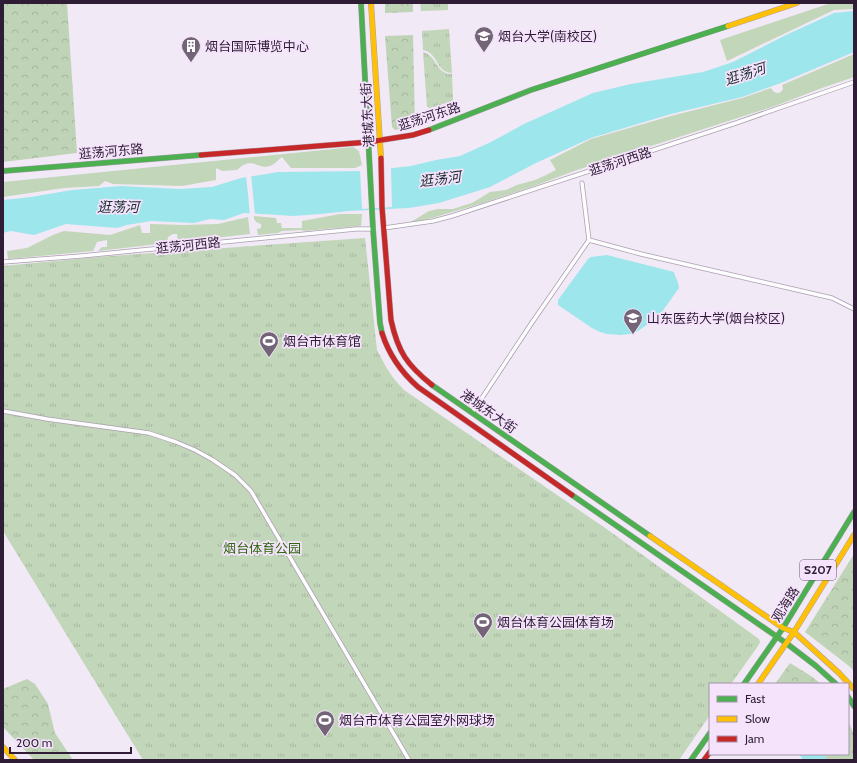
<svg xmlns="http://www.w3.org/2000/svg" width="857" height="763" viewBox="0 0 857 763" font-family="Cabin,'Noto Sans SC',sans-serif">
<defs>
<pattern id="forest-crowns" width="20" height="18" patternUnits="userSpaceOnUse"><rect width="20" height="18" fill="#bfd4b7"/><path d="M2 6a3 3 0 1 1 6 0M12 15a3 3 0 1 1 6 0" fill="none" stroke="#a4b69e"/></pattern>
<pattern id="park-tufts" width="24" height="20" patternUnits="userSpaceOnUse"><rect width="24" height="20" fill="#c2d6ba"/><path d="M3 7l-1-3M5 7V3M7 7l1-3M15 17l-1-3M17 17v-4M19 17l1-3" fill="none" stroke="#a7b7a0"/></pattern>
</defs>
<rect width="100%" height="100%" fill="#f2e9f6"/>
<path fill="#c2d6ba" d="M831 3H852L854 9 834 10 727 61 720 40Z
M854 54V77L822 88 775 106 574 171 537 185 483 203 432 218 409 223 429 211 438 209H453L465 205 472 203 490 192 506 190 517 185 535 180 544 176 556 170 550 160 591 139 671 116 742 98 771 88C774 93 779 96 783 89L782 85Z
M353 147 359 151 362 165 355 168H291L282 157C279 159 276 163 272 165 258 172 253 154 237 170L222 171 216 168V180L182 186 113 184 105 181 99 186 64 188 3 197V182Z
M340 214H362L361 226 304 231 301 230 282 231 278 233 258 235 257 229 261 228V224L256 222 255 220 254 219V216L276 218 277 223H281L282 228H302V221Z
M248 217 250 234 178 242 177 234H173L168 237 167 243 98 251 102 247H107V240L97 242 93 251 8 259 7 251 27 248 53 235 64 231 110 235 140 225 142 233H150V224L184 225 218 224Z"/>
<path fill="url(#forest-crowns)" d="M3 3H67L77 153 3 162Z
M385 3H413V12L385 13Z
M413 35 415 125 395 130 392 127 385 36Z
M854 554V671L849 666 805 632Z
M790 663 811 676 821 684H775Z
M27 679 35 684 48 704 55 733 73 760H34L3 727V689Z
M848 721 854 734V760H826L824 754H848Z"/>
<path fill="url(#park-tufts)" d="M420 3H448V10L421 11Z
M449 29 452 73C435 72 439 53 423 50L422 31Z
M423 52C438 56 435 74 452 74L453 99V101L430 108 427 107Z
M365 238 377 350 386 367 394 379 404 390 608 530 759 639 760 642 758 646 731 684H710V715L679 760H143L3 531V266L97 257Z"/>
<path fill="#9ce6ec" d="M854 11V52L781 83 742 97 671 114 591 138 536 163 490 187 439 203 409 208 349 211 320 214 293 216 244 213 224 220 210 219 194 223 151 221 127 225 117 228 66 224 34 235 11 231 3 233V200L31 197 72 190 121 186 180 189 212 187 241 178 278 172 367 171 411 166 436 160 460 156 491 142 524 124 593 93 631 84 703 72 733 62 786 35 834 13Z
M607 255 674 272C675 277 679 283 679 288L654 323 648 324 638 331 630 334 621 335 607 334 600 332 592 328 558 305V300L588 259 591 257Z
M799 754H824L826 760H803Z"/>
<path fill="#f2e9f6" d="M391 168 392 207 362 209 360 170Z
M251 174 255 215H250L246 175Z"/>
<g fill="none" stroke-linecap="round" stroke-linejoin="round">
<defs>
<path id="street" d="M582 183 589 240 641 254 832 298 854 309
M384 228 433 221 452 216 736 123 854 82
M3 262 81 256 356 229H373
M3 411 47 419 149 433 176 442 195 450 213 460 235 475 251 491 409 760
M472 413 531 324 589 240"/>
<path id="fast" d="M361 3 373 229 380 323 382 333
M429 130 531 90 728 26
M3 171 201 155
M432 385 650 536
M572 495 786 643 816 666 836 684
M744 684 783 628 854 512
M848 697 854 706
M691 760 710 733"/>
<path id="slow" d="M371 3 381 158
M728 26 797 3
M650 536 783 628 794 632 839 673 854 689
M758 684 794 632 854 535
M3 747 15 760"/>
<path id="jam" d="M201 155 369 142 413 135 429 130
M381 158 382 207 391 320C398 352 407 365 432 385
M382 333C389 355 401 372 418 387L572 495
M704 760 710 752"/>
</defs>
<use href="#street" stroke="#ab9faf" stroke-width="5"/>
<use href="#fast" stroke="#ab9faf" stroke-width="6"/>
<use href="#slow" stroke="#ab9faf" stroke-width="6"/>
<use href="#jam" stroke="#ab9faf" stroke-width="6"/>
<use href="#street" stroke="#fdfcfe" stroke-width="3.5"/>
<use href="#fast" stroke="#4caf50" stroke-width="5"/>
<use href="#slow" stroke="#ffc107" stroke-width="5"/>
<use href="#jam" stroke="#c62828" stroke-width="5"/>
</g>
<defs>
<symbol id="university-pin" viewBox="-11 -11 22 30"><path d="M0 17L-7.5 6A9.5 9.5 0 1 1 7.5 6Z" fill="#736478" stroke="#f5e3fc"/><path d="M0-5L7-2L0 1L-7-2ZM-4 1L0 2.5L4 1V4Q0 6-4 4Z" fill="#fff"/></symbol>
<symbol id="building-pin" viewBox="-11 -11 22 30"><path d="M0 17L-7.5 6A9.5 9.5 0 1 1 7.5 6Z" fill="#736478" stroke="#f5e3fc"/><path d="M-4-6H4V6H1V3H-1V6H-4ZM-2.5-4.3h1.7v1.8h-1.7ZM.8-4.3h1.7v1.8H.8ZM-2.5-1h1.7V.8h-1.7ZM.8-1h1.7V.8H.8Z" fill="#fff"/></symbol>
<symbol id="stadium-pin" viewBox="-11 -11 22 30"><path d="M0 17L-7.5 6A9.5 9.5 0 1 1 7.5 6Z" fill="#736478" stroke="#f5e3fc"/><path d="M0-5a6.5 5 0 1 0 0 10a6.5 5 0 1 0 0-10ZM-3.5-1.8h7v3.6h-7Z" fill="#fff"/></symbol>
</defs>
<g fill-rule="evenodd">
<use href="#university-pin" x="473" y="25" width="22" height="30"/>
<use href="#building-pin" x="180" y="35" width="22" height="30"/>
<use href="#university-pin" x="622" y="307" width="22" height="30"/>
<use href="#stadium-pin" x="258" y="330" width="22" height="30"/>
<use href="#stadium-pin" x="472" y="611" width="22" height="30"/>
<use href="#stadium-pin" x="314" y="709" width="22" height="30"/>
</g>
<g text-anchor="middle" stroke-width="3.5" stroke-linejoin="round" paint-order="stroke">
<rect fill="#f5e3fc" stroke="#6a5870" stroke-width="1" x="800" y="560" width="36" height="20" rx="3"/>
<g font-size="12" font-weight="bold" fill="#2e1d34">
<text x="818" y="574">S207</text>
</g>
<g font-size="13" fill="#2e1d34" stroke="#f5e3fc" text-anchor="start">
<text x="498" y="41">烟台大学(南校区)</text>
<text x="205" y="51">烟台国际博览中心</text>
<text x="647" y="323">山东医药大学(烟台校区)</text>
<text x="283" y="346">烟台市体育馆</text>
<text x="497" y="627">烟台体育公园体育场</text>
<text x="339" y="725">烟台市体育公园室外网球场</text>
</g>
<g font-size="13" fill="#2e1d34" stroke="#f5e3fc">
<text transform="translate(367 115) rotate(-93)" y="5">港城东大街</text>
<text transform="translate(429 116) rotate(-18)" y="5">逛荡河东路</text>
<text transform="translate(111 151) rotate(-5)" y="5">逛荡河东路</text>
<text transform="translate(620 161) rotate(-18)" y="5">逛荡河西路</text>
<text transform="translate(188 245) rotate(-6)" y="5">逛荡河西路</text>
<text transform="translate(489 411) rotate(35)" y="5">港城东大街</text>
<text transform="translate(785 604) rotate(-58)" y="5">观海路</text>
</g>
<g font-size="13" fill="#2f670f" stroke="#f5e3fc">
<text x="262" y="553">烟台体育公园</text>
</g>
<g font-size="14" font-style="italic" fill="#192d2e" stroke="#f5e3fc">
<text transform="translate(745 74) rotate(-18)" y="5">逛荡河</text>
<text transform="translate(440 179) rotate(-7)" y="5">逛荡河</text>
<text x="118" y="212">逛荡河</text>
</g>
</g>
<rect width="857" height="763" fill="none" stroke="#2e1d34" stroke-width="8"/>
<rect x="709" y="683" width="140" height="72" fill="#f5e3fc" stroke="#a594ac"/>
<rect x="717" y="696" width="20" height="6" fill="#4caf50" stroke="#a594ac"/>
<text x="745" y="703" font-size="12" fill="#2e1d34">Fast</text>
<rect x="717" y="716" width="20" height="6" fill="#ffc107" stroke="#a594ac"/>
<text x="745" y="723" font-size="12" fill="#2e1d34">Slow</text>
<rect x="717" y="736" width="20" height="6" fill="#c62828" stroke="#a594ac"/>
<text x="745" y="743" font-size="12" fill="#2e1d34">Jam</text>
<path d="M10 747v6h121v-6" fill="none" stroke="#2e1d34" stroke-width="2"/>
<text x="16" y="747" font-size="12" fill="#2e1d34" stroke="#f5e3fc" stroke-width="3" paint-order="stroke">200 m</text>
</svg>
